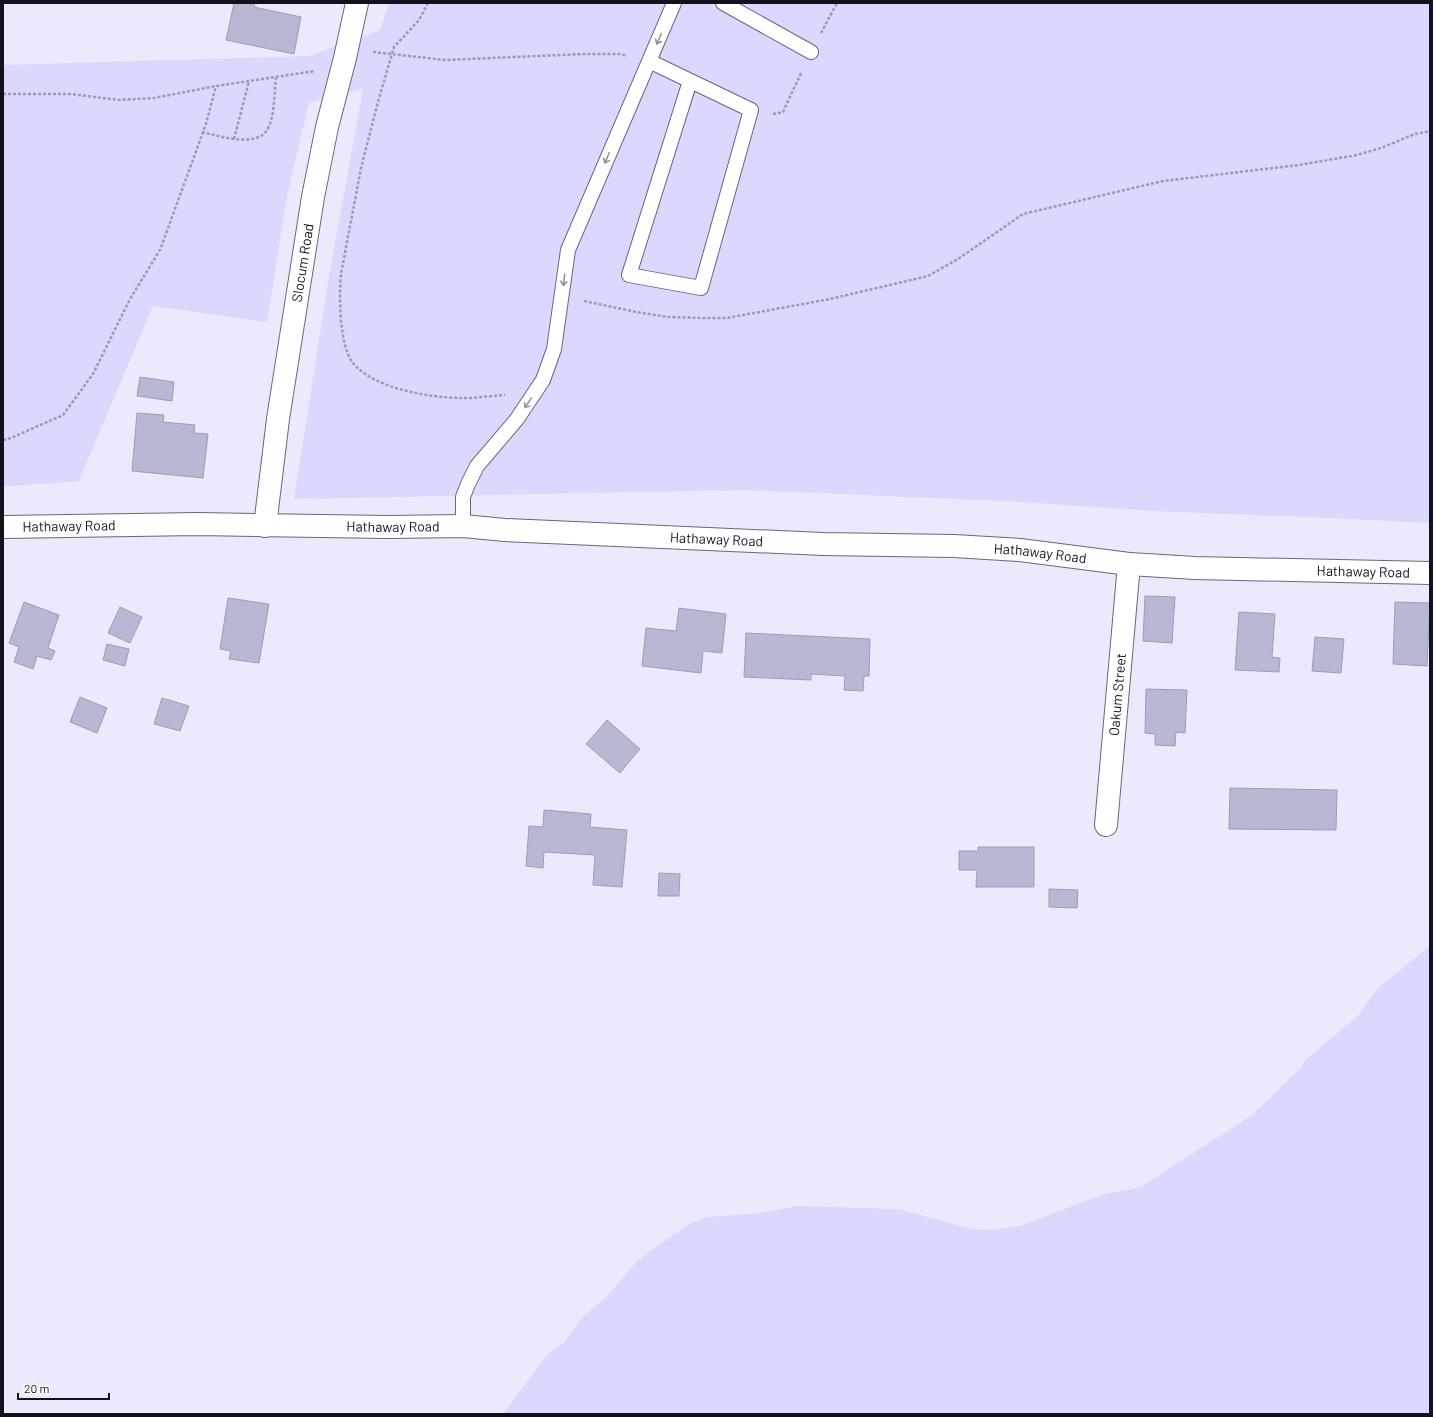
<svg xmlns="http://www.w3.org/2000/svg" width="1433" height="1417" viewBox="0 0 1433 1417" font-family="Barlow,sans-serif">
<rect width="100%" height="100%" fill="#eaeafc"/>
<path fill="#dad9fd" d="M389 3H1430V523L1306 517 1151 511 1022 502 746 490 294 499 329 276 363 89 309 103 287 196 267 322 153 306 79 481 3 487V65L309 56 380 30Z
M1430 946V1414H503L548 1354 564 1342 581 1319 608 1295 638 1260 690 1223 707 1217 752 1214 797 1206 898 1209 972 1229 992 1230 1020 1226 1104 1194 1141 1187 1252 1115 1302 1067 1305 1060 1357 1017 1378 988Z"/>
<path fill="#b8b7d4" stroke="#9e9db9" d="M234 3H255L254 7 301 17 294 54 226 40Z
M140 377 174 382 172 401 137 396Z
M137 413 164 415 163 422 195 425 194 433 208 434 203 478 132 471Z
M1145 596 1175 597 1172 643 1143 641Z
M228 598 269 604 259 663 229 659 231 651 220 649Z
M24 602 59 615 48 648 55 651 51 660 37 656 33 669 14 662 19 647 9 643Z
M1395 602 1430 603 1427 666 1393 664Z
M120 607 142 617 130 643 108 633Z
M679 608 726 614 722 653 703 651 701 673 642 666 646 628 676 631Z
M1239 612 1275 614 1272 657 1280 658 1279 672 1235 670Z
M746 633 870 639 869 676H864L863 691 844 690 845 676 811 674V680L744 677Z
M1315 637 1344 639 1341 673 1312 671Z
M107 644 129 649 125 666 103 660Z
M1146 689 1187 690 1185 733 1176 732 1175 746 1155 745V734L1145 733Z
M80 697 107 708 97 733 70 722Z
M162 698 189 706 180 731 154 724Z
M607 720 640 749 620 773 586 744Z
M1230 788 1337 790 1336 830 1229 829Z
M544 810 591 814 590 827 627 830 622 887 593 885 595 855 544 852 543 868 526 866 529 826 543 827Z
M978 847H1034V887H976L977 870H959V851H978Z
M659 873 680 874 679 896H658Z
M1049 889 1078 890 1077 908 1049 907Z"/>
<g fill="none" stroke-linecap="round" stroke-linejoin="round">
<defs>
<path id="lane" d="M723 3 811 52
M649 61 751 110 701 288 629 275 690 81
M463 526V497L468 484 477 466 517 419 543 380 554 349 568 250 674 3"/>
<g id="street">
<path id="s1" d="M1106 825 1129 564"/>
</g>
<g id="secondary">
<path id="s2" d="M265 526 278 419 313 197 327 127 345 58 357 3"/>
<path id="s3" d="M3 527 198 524 388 527 463 526 505 530 823 544 954 546 1020 550 1129 564 1195 568 1430 573"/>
</g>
</defs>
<use href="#lane" stroke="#676680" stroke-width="16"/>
<use href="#street" stroke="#676680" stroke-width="24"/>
<use href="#secondary" stroke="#676680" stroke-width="24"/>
<path stroke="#9b9baa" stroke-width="2.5" stroke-dasharray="3 2" stroke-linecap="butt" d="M428 3 419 20 394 47 379 98 361 168 341 274C339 297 339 345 353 363 374 389 431 398 463 398 477 398 491 396 505 395
M821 33 837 3
M373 52 445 60 584 54H620L627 56
M3 94H70L119 100 154 98 216 86 315 71
M773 114 783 112 801 73
M202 132C219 136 256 148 267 130 275 118 274 92 276 78
M234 139 249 81
M584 301 636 312 668 317 705 318H727L830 299 928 276 958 259 1023 214 1163 181 1299 165 1357 155 1381 148 1415 134 1430 131
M3 440 11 438 63 415 93 374 130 299 160 250 206 124 216 86"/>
<use href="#lane" stroke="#fff" stroke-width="14"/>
<use href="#street" stroke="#fff" stroke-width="22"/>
<use href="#secondary" stroke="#fff" stroke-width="22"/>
</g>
<defs><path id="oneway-shaft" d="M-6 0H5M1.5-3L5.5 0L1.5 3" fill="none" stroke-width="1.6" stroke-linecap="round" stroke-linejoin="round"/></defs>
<g stroke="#959499">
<use href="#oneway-shaft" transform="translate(659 39) rotate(113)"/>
<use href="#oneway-shaft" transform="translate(607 158) rotate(113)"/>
<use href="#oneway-shaft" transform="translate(564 280) rotate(97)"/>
<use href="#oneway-shaft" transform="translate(528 403) rotate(124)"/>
</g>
<g text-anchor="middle" stroke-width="3.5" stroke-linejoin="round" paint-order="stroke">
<g font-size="14" fill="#13121c" stroke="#fff">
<text dy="5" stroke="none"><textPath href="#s2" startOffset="266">Slocum Road</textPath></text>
<text dy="5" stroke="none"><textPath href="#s3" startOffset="66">Hathaway Road</textPath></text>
<text dy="5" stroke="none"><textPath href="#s3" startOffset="390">Hathaway Road</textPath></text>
<text dy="5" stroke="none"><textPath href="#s3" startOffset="714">Hathaway Road</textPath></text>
<text dy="5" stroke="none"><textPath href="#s3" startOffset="1038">Hathaway Road</textPath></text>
<text dy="5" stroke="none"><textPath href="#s3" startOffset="1362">Hathaway Road</textPath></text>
<text dy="5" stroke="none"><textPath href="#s1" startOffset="131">Oakum Street</textPath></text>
</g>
</g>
<rect width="1433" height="1417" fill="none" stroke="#13121c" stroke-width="8"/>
<path d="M18 1393v6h91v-6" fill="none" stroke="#13121c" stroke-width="2"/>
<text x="24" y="1393" font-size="12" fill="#13121c" stroke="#ffffff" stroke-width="3" paint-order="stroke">20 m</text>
</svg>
